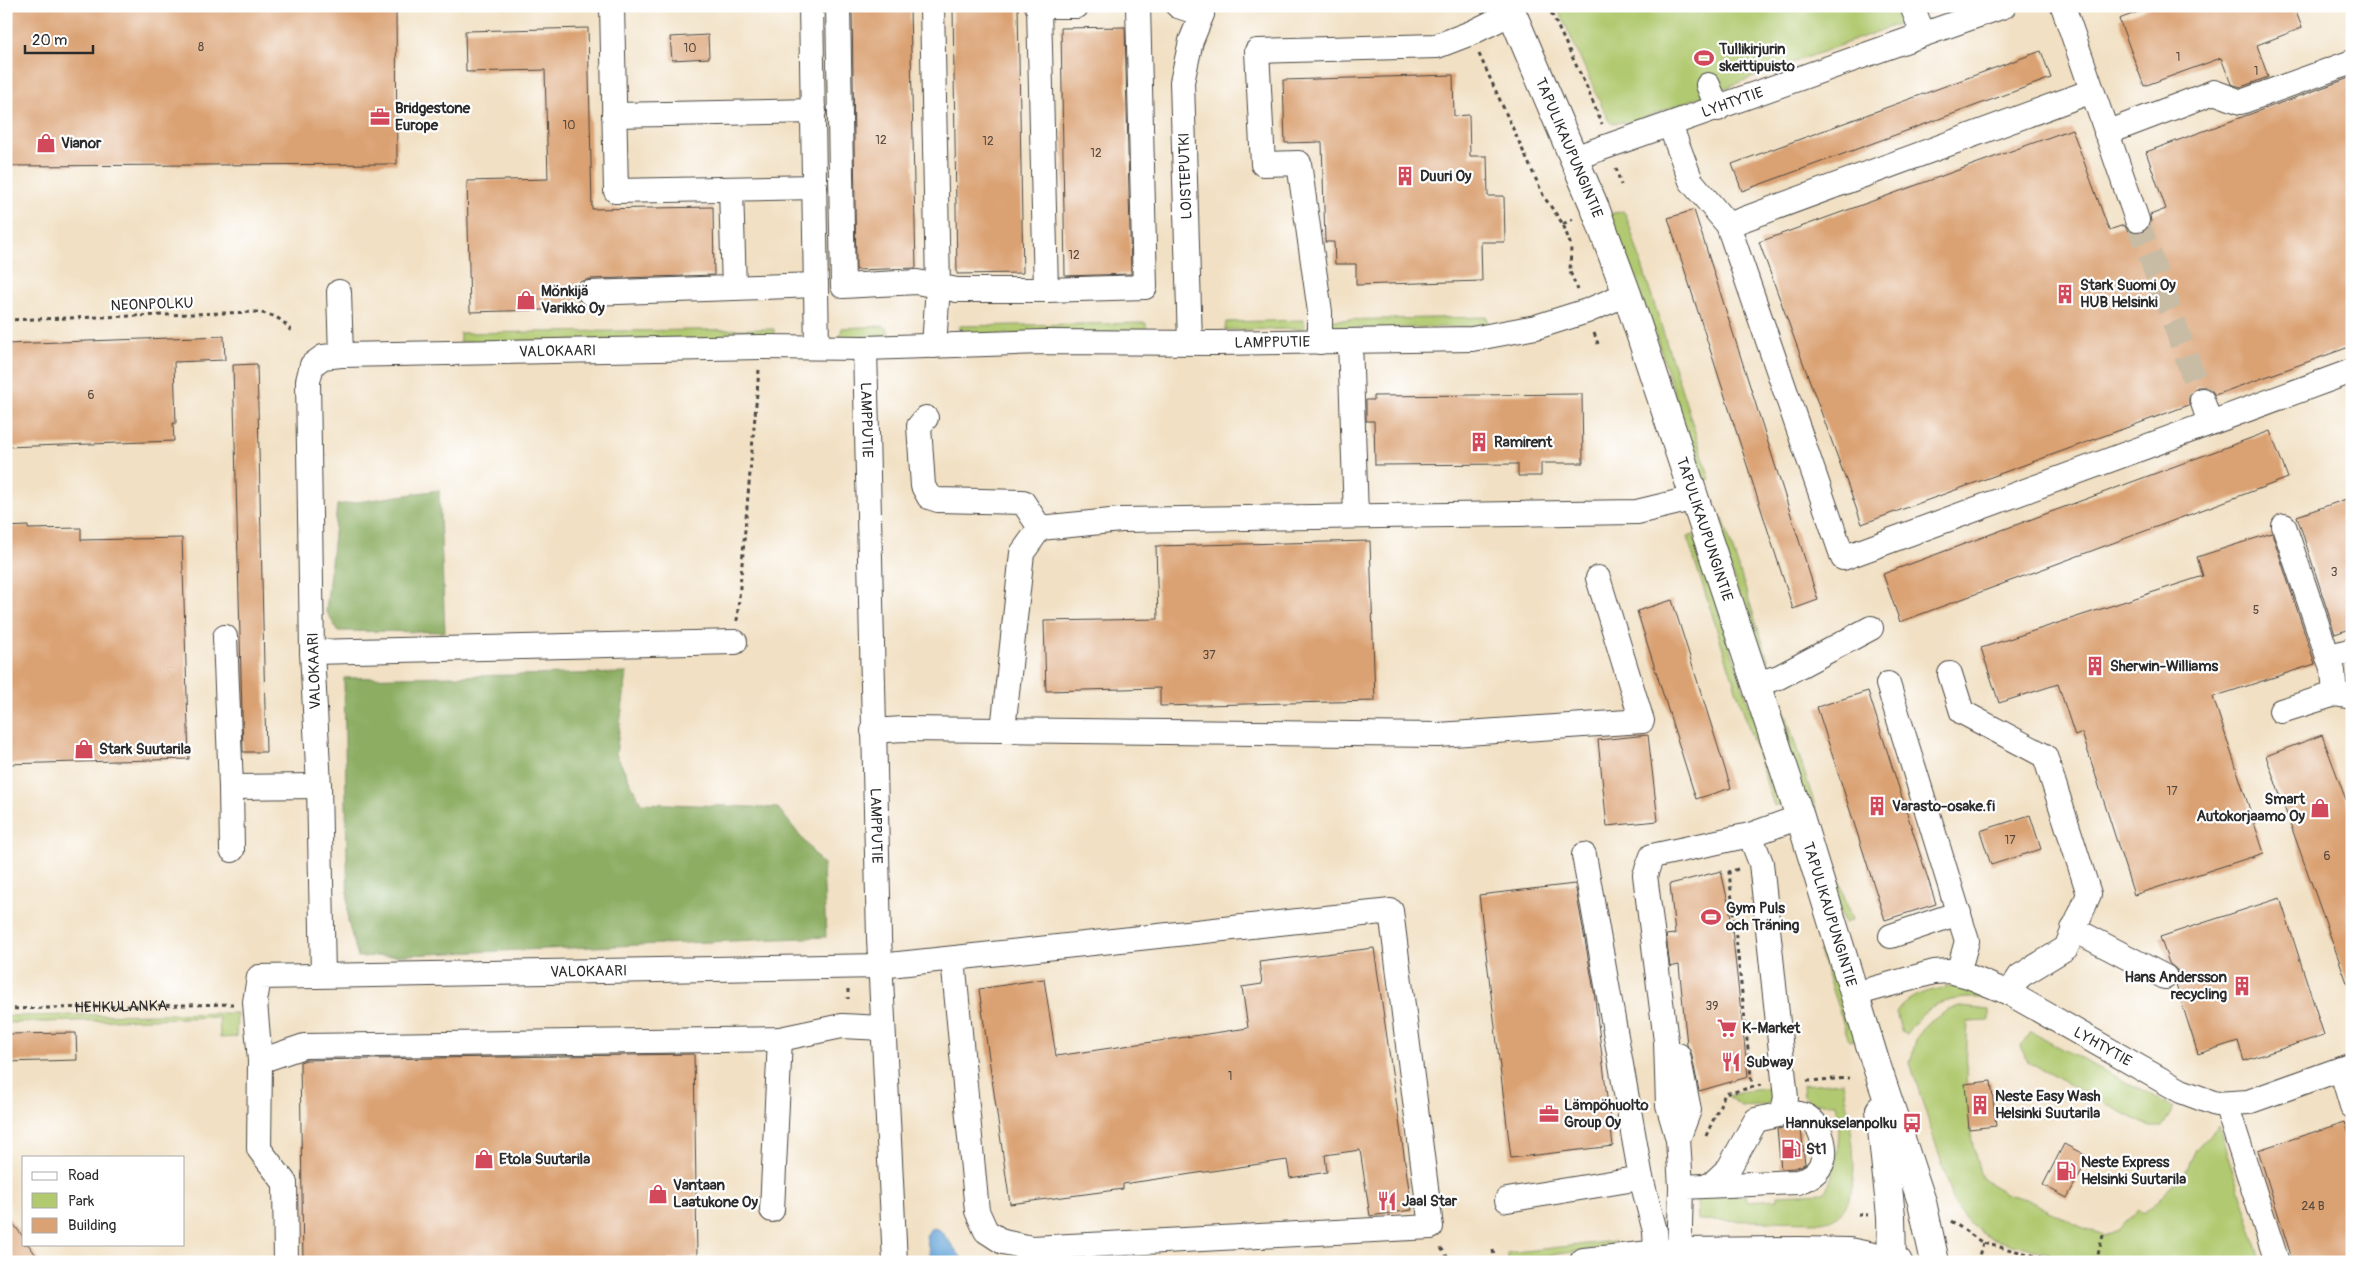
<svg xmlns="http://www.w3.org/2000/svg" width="2358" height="1268" viewBox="0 0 2358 1268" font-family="Pangolin,sans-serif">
<rect width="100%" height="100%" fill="#fff"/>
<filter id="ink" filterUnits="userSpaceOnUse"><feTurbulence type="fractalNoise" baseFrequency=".02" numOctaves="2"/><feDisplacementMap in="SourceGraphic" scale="10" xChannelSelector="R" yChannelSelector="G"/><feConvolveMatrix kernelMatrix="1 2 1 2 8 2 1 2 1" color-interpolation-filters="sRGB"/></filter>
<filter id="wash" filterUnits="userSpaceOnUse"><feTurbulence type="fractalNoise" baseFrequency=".0096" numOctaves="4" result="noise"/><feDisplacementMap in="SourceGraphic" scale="20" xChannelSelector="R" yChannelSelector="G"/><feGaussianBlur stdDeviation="1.12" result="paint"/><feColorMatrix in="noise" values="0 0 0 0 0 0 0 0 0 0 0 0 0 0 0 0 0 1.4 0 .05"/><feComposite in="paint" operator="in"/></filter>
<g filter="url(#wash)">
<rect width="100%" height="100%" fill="#f1e0c3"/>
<path fill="#b1c96f" stroke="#6e7a4d" d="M1557 6H1947L1632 122 1611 123 1608 120Z
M1623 211 1626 215 1710 479 1703 482 1655 333 1610 214Z
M1487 317 1488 323 1465 327 1332 329V320Z
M1304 320V329L1225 330 1226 322Z
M1146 323V332L960 335V326Z
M884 326 888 330 889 336 840 337 842 328Z
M774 329V338L460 342V333Z
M1723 519 1770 666 1763 667 1716 524Z
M1694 535 1781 804 1774 806 1687 537Z
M1784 709 1852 920 1844 923 1777 711Z
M1827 949 1856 1040 1849 1041 1819 951Z
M1953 987 1965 989 1985 998C1946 997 1929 1002 1906 1034L1902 1033 1896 1012C1910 994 1931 989 1953 987Z
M1961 1007 1989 1010V1021L1968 1022C1965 1078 1964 1125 1982 1179L2007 1194 2026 1199 2081 1227 2104 1235 2118 1230 2139 1210 2143 1214 2184 1175 2196 1149 2218 1125 2262 1262H2083L1995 1240 1982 1233 1967 1221 1955 1205 1910 1063 1917 1037 1927 1024 1948 1010Z
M237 1013 236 1037 220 1038 219 1017 6 1023V1016Z
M2031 1032 2174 1108 2162 1127H2150L2027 1062 2021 1046Z
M1843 1082C1848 1116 1874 1216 1821 1222L1698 1220 1697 1197 1745 1195 1746 1201 1778 1199V1195L1824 1193C1837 1173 1843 1127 1836 1104L1833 1103H1810L1804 1096 1803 1085Z
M1772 1088 1775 1104 1741 1106 1728 1096 1747 1091Z
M1614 1241 1615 1246 1509 1261 1507 1253Z"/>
<path fill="#8cad62" stroke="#5c6c46" d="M439 490 445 632 338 631 326 611 337 505Z
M627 673 616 754 641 803 778 808 823 865 826 937 358 957 348 922 344 678Z"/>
<path fill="#66a4d8" stroke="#486882" d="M932 1227 941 1231 965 1262H934L930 1255 926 1236Z"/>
<g id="blocks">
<path fill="#daa172" d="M6 6H396L397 164 7 166Z
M2154 6H2294L2302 28 2257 45 2268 77 2241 87 2231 84 2221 58 2144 86 2119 19Z
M1018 7 1023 273 957 274 953 8Z
M910 9 916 268 856 270 852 10Z
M1125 27 1131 274 1065 276 1061 28Z
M588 28 592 209 713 207 714 275 590 279 579 282 576 293 580 309 470 312 467 181 548 179 545 70 466 72 465 31Z
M708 35 709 58 672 60 670 37Z
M2041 51 2051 78 1742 191 1732 164Z
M1453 75 1454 116 1469 115 1470 156H1487L1488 196H1504L1505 242H1481L1482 281 1356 285V264H1335L1334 242H1325L1322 142 1285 143 1283 80Z
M2352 77V346L2215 395 2211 390 2205 387H2197L2189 397V405L1862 524 1759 242 2072 129 2109 230 2124 225 2128 231 2141 233 2148 229 2151 222 2150 215 2166 209 2146 152Z
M1694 210 1818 600 1793 609 1668 218Z
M224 336 225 360 174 362 176 423H173L174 441 6 447V344Z
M257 364 266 752H243L233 365Z
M1582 394 1583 463H1541V476H1518V464L1375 465 1374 421H1366V400H1374V396Z
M2270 431 2288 478 1900 622 1883 574Z
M2352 497V628L2335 634 2297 516Z
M28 526V529L81 528V540L182 538 189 759 6 764V527Z
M2272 533 2315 664 2213 697 2264 853 2134 895 2082 733 2075 736 2058 684 1999 703 1981 648 2203 576 2197 557Z
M1370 541 1375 701 1160 706V688L1046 691 1044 621 1158 619 1156 546Z
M1672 600 1731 788 1696 799 1637 611Z
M1868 691 1936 904 1885 920 1817 707Z
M1648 735 1658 821 1607 826 1598 740Z
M2322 735 2352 816V990L2350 991 2266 756Z
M2030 815 2041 849 1991 865 1980 831Z
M1721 871 1730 911 1748 1077 1699 1091 1691 1052 1687 1045 1679 965 1670 967 1666 935 1675 934 1670 884Z
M1575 884 1594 991 1613 1146 1511 1158 1479 895Z
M2280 898 2324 1035 2244 1061 2238 1041 2198 1054 2176 985 2179 977 2177 970 2169 963 2160 937Z
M1374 948 1412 1210 1370 1216 1360 1150 1325 1155 1327 1172 1290 1178 1287 1160 1123 1184V1189L1010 1204 979 989 1044 979 1056 1056 1248 1028 1242 987 1262 984 1259 962Z
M76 1033 77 1060 6 1062V1034Z
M694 1054 697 1258 668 1259V1262H303L300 1062 306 1060Z
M1991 1081 1996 1126 1969 1129 1965 1084Z
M2345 1122 2352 1142V1262H2293L2258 1150Z
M1793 1127 1801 1130 1805 1164 1795 1168 1781 1169 1777 1129Z
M2064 1144 2089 1157 2067 1198 2043 1185Z
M6 1214 24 1238V1244H28L41 1262H6Z"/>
</g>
</g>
<g filter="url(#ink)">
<use href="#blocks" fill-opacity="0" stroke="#494642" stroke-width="1"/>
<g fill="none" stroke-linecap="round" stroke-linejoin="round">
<path stroke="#c9bca5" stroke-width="24" stroke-dasharray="24 12" stroke-linecap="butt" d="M2137 220 2202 400"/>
<defs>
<g id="minor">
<path d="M612 6 616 191 815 187"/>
<path d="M811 6 817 347"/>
<path d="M838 6 843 286 917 282 957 290H1046L1145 287 1138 6"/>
<path d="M932 6 938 286 934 346"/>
<path d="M1037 6H1077"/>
<path d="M1178 6 1202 14"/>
<path d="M1912 6 1923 34"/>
<path d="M2063 6 2137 220"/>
<path d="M1039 8 1046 290"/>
<path d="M1708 85 1718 109"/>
<path d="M614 115 814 111"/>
<path d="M1670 125 1691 181 1728 225 1843 558 2352 371"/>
<path d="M2106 133 2214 92 2241 102 2352 62"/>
<path id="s2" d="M1574 158 2004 6"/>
<path d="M731 189 734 288"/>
<path d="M1728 225 2092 91"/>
<path d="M339 292 341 355"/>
<path d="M590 293 816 285"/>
<path d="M1350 341 1356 516"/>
<path d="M1190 342 1182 82 1191 41 1202 14"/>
<path d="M1320 342V312L1299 163 1263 164 1257 51 1437 46 1471 33 1512 13"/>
<path id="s3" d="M865 348 879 938 895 1262"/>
<path d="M2202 400 2210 423"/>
<path d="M926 418 919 426 923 486 929 497 938 500 1023 502 1040 528"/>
<path d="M2284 526 2328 657"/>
<path d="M225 637 231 787 232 850"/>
<path d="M312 652 735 642"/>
<path d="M1950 674 1962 712 2045 756 2089 894 2066 948 2020 976 2009 993"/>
<path d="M1756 684 1779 677 1871 628"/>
<path d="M1888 684 1967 941 1958 973"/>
<path d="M2335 694 2333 671 2328 657 2352 650"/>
<path d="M2281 711 2335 694 2352 697"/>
<path d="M1003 730 1022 553 1040 528 1121 520 1637 512 1695 498"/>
<path d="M873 731 903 729 1439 735 1642 721 1598 578"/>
<path d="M231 787 319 786"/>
<path d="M1584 855 1641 1178 1655 1231 1656 1254"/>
<path d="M2073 929 2165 977"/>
<path d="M1891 936 1959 913"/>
<path id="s4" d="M323 975 319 786 312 652 308 381 312 365 323 357 341 355 761 347 865 348 1043 342 1216 343 1472 339 1536 327 1587 311 1627 294"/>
<path id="s5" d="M1855 994 1934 972 1949 971 1968 976 2009 993 2181 1091 2216 1104 2248 1102 2352 1065"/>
<path d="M260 1061 304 1046 780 1039 842 1026 883 1028"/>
<path d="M2341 1069 2352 1106"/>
<path d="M2226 1104 2277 1262"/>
<path d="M1678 1139 1689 1110 1678 1055"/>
<path d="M1711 1185 1729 1168 1756 1120 1782 1114 1786 1098 1761 863 1750 835"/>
<path d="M1681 1187 1678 1139 1668 1105 1666 1041 1645 875 1652 856 1750 835 1800 817"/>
<path d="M1507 1200 1641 1178"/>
<path d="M772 1210 780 1039"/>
<path id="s6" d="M286 1262 285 1183 259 1149 260 1061 255 1002 259 977 880 966 1391 911 1431 1227 1032 1248 1003 1242 986 1231 977 1211 953 959"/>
<path d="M1679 1262 1681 1187 1798 1182C1807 1179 1815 1175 1820 1167 1829 1153 1822 1127 1809 1118 1800 1112 1792 1113 1782 1114"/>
</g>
<g id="major">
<path id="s7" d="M1509 6 1595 208 1627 294 1800 817 1875 1061 1922 1202 1935 1262"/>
<path d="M1880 1110 1891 1216 1892 1262"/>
<path d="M1584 1262 1679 1252 1798 1251 1849 1252 1898 1262"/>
</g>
</defs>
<use href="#minor" stroke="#494642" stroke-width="26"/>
<use href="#major" stroke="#494642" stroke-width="30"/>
<g stroke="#494642" stroke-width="3" stroke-dasharray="4 4" stroke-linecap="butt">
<path d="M1548 6 1587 88 1602 124"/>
<path d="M1233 9 1380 6"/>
<path d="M1479 54 1544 197 1563 224 1571 246 1570 272 1578 290"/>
<path d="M1616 168 1621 185"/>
<path d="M1563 224 1573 219"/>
<path d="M6 320 256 312C273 315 281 317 291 331"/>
<path d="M1594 333 1598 344"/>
<path d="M737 621 759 370"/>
<path d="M1738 869 1729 872 1752 1086"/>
<path d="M848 989V999"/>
<path id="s1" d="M6 1009 233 1004"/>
<path d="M1807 1081 1849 1078"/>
<path d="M1706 1136 1725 1094 1761 1085"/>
<path d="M1858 1214 1868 1215"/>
<path d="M1951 1221 1983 1243 2061 1262"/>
<path d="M1441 1248 1448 1258"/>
<path d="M1493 1250 1495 1262"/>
<path d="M1977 1262 1983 1243"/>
<path d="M2096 1262 2103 1235"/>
</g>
<use href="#minor" stroke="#fff" stroke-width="24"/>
<use href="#major" stroke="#fff" stroke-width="28"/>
</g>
</g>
<defs>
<symbol id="stadium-bare" viewBox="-9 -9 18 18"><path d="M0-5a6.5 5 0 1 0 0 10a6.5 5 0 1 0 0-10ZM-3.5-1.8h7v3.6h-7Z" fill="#d1495b" stroke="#fff" stroke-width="2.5" paint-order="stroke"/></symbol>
<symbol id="office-bare" viewBox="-9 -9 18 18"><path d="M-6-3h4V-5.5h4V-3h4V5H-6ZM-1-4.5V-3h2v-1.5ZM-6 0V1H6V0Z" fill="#d1495b" stroke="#fff" stroke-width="2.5" paint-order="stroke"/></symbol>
<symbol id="shop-bare" viewBox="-9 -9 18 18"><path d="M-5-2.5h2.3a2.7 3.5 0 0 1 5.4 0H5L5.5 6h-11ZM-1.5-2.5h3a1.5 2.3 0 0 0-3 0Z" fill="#d1495b" stroke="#fff" stroke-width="2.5" paint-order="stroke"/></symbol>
<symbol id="building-bare" viewBox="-9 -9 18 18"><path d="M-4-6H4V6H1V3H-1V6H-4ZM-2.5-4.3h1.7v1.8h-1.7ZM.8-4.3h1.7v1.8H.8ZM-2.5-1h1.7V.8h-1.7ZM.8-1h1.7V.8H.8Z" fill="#d1495b" stroke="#fff" stroke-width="2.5" paint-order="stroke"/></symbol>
<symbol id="supermarket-bare" viewBox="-9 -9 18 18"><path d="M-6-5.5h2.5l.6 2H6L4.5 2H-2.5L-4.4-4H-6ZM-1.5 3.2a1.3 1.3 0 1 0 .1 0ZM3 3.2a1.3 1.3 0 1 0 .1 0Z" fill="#d1495b" stroke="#fff" stroke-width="2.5" paint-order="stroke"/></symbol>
<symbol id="restaurant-bare" viewBox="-9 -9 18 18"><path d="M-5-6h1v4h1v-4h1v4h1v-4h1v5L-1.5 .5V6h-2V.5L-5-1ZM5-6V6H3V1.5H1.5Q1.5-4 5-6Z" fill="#d1495b" stroke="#fff" stroke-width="2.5" paint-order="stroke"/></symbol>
<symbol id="bus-bare" viewBox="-9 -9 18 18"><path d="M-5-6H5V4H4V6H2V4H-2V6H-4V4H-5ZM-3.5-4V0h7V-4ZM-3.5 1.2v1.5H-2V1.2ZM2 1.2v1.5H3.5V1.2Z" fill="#d1495b" stroke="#fff" stroke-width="2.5" paint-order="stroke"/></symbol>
<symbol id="fuel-bare" viewBox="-9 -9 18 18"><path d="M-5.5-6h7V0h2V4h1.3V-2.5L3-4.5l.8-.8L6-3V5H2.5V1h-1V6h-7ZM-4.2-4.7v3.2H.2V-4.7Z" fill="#d1495b" stroke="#fff" stroke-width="2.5" paint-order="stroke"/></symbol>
</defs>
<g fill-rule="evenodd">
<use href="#stadium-bare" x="1690" y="44" width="28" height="28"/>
<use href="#office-bare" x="366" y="103" width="28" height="28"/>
<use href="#shop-bare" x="32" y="129" width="28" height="28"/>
<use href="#building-bare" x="1391" y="162" width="28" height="28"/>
<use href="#building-bare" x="2051" y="280" width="28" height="28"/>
<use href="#shop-bare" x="512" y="286" width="28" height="28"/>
<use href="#building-bare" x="1465" y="428" width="28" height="28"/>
<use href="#building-bare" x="2081" y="652" width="28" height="28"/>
<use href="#shop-bare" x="70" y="735" width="28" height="28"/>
<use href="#building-bare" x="1863" y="792" width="28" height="28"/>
<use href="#shop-bare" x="2306" y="794" width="28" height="28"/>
<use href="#stadium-bare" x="1697" y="903" width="28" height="28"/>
<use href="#building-bare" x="2228" y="972" width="28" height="28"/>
<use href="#supermarket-bare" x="1713" y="1014" width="28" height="28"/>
<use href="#restaurant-bare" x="1717" y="1048" width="28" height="28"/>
<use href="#building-bare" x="1966" y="1091" width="28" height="28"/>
<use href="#office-bare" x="1535" y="1100" width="28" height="28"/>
<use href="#bus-bare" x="1898" y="1109" width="28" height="28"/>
<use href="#fuel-bare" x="1777" y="1135" width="28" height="28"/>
<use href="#shop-bare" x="470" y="1145" width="28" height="28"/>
<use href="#fuel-bare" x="2052" y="1157" width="28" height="28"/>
<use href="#shop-bare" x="644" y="1180" width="28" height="28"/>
<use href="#restaurant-bare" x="1373" y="1187" width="28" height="28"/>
</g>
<g text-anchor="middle" stroke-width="4.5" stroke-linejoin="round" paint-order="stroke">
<g font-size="12" fill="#57483d">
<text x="201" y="51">8</text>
<text x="690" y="52">10</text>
<text x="2178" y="61">1</text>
<text x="2256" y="75">1</text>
<text x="569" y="129">10</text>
<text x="881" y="144">12</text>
<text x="988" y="145">12</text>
<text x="1096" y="157">12</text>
<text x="1074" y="259">12</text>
<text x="91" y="399">6</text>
<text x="2334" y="576">3</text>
<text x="2256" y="614">5</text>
<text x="1209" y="659">37</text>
<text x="2172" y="795">17</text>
<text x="2010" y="844">17</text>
<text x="2327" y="860">6</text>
<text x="1712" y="1010">39</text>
<text x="1230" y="1080">1</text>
<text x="2313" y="1210">24 B</text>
</g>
<g font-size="15" font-weight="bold" fill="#2b2b2b" stroke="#fff" text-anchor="start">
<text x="1719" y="54">Tullikirjurin<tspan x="1719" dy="17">skeittipuisto</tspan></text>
<text x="395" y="113">Bridgestone<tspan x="395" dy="17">Europe</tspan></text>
<text x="61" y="148">Vianor</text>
<text x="1420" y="181">Duuri Oy</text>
<text x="2080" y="290">Stark Suomi Oy<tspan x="2080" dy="17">HUB Helsinki</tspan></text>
<text x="541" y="296">Mönkijä<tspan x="541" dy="17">Varikko Oy</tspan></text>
<text x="1494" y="447">Ramirent</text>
<text x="2110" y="671">Sherwin-Williams</text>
<text x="99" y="754">Stark Suutarila</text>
<text x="2305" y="804" text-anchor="end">Smart<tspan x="2305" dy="17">Autokorjaamo Oy</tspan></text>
<text x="1892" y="811">Varasto-osake.fi</text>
<text x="1726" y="913">Gym Puls<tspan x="1726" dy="17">och Träning</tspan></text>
<text x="2227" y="982" text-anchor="end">Hans Andersson<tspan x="2227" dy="17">recycling</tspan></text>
<text x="1742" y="1033">K-Market</text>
<text x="1746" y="1067">Subway</text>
<text x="1995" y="1101">Neste Easy Wash<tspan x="1995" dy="17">Helsinki Suutarila</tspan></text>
<text x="1564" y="1110">Lämpöhuolto<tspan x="1564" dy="17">Group Oy</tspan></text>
<text x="1897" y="1128" text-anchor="end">Hannukselanpolku</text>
<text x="1806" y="1154">St1</text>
<text x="499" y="1164">Etola Suutarila</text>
<text x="2081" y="1167">Neste Express<tspan x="2081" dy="17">Helsinki Suutarila</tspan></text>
<text x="673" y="1190">Vantaan<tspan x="673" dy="17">Laatukone Oy</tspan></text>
<text x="1402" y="1206">Jaal Star</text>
</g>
<g font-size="15" fill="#2b2b2b" stroke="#fff">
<text dy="5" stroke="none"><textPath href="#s2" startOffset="168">LYHTYTIE</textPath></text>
<text dy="5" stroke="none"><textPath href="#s7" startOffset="154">TAPULIKAUPUNGINTIE</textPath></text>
<text transform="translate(1185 176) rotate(-92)" y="5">LOISTEPUTKI</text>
<text transform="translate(152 304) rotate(-2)" y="5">NEONPOLKU</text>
<text dy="5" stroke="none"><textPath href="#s4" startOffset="1574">LAMPPUTIE</textPath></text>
<text dy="5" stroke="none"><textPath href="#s4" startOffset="859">VALOKAARI</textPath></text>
<text dy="5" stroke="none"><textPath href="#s3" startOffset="72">LAMPPUTIE</textPath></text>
<text dy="5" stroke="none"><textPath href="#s7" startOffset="559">TAPULIKAUPUNGINTIE</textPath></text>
<text transform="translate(314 671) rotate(-92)" y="5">VALOKAARI</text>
<text dy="5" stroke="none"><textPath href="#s3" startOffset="478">LAMPPUTIE</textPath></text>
<text dy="5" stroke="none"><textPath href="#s7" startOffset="964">TAPULIKAUPUNGINTIE</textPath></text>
<text dy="5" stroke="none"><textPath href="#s6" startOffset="624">VALOKAARI</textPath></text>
<text dy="5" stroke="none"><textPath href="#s1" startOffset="115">HEHKULANKA</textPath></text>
<text dy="5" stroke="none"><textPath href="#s5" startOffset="269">LYHTYTIE</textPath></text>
</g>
</g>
<rect width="2358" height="1268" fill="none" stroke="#fff" stroke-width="25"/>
<rect x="22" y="1156" width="162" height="90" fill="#ffffff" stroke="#aaaaaa"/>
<rect x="32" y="1172" width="25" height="8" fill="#ffffff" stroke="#aaaaaa"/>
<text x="68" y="1180" font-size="15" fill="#2b2b2b">Road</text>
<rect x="32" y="1193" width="25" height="15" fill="#b1c96f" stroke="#aaaaaa"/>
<text x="68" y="1206" font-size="15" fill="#2b2b2b">Park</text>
<rect x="32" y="1218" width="25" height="15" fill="#daa172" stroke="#aaaaaa"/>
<text x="68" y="1230" font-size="15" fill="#2b2b2b">Building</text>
<path d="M25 45v8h68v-8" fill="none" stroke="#2b2b2b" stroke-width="2.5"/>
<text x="32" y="45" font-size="15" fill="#2b2b2b" stroke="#ffffff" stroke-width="4" paint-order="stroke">20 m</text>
</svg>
